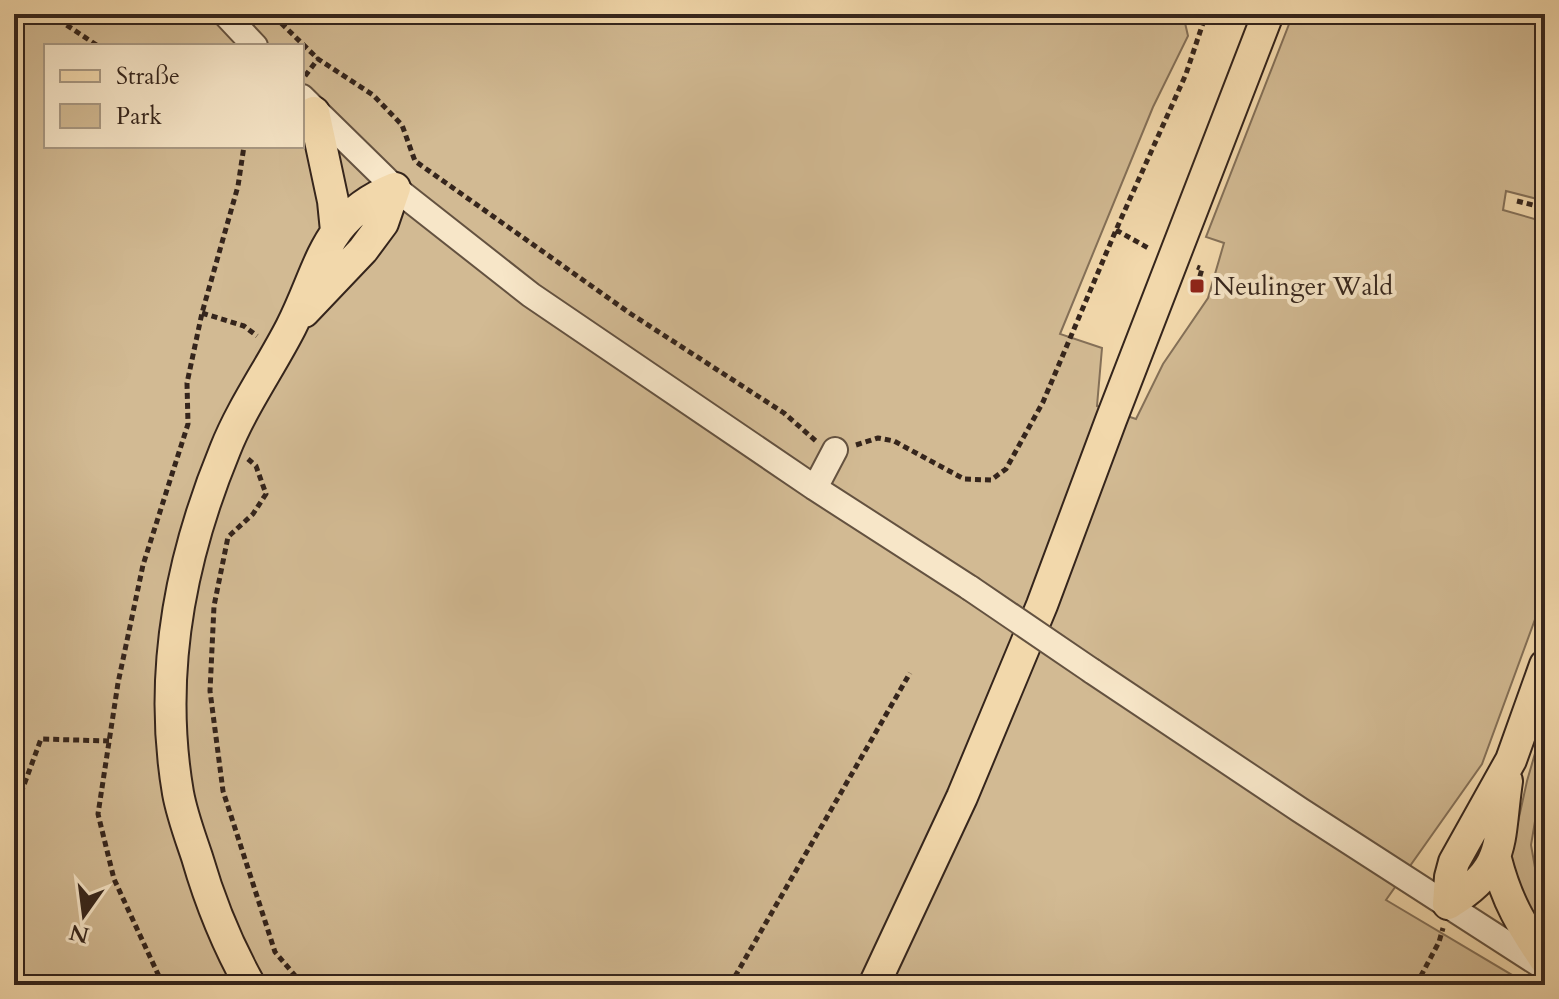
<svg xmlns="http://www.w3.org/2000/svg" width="1559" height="999" viewBox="0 0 1559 999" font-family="Cardo,serif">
<rect width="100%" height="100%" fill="#f2d8ab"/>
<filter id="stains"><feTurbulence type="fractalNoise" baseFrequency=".0025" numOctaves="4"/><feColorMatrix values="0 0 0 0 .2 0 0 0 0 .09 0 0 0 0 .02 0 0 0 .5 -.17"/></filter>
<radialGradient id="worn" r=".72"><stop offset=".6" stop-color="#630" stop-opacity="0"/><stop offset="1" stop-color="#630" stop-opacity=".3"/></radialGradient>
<path fill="#d2ba93" stroke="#847058" stroke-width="2" fill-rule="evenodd" d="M14 14H1183L1188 36 1153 107 1060 334 1102 348 1097 406 1136 419 1163 364 1208 298 1224 243 1206 237 1293 14H1545V201L1506 191 1503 210 1545 222V592L1482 764 1386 900 1529 985H14ZM46 46H302V146H46Z
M1545 719V762L1531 845 1539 890 1545 901V935L1520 902 1510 858 1527 781Z"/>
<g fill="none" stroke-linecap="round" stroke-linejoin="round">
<defs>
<path id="minor" d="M225 14 255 46
M302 97 395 188 531 295 815 488 970 588
M815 488 835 450
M1092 671 1300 810 1545 968"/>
<path id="major" d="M314 112 333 201 336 231
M304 312 363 250 383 223 395 188
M1496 859C1507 902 1521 924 1545 960
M1448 904 1450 877 1454 862 1511 760 1545 665
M1448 904C1507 869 1498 843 1507 781
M250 985C227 944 210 902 197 857 190 836 182 815 178 793 158 676 180 559 225 450 242 407 270 368 291 327 322 266 323 217 395 188
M874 985 962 797 1042 605 1111 420 1268 14"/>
</defs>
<use href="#minor" stroke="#645240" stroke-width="28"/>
<use href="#major" stroke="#35251c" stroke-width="34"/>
<path stroke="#35251c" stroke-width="5" stroke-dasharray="6 4" stroke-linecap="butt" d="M50 14 98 46
M282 14 280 22 318 59
M305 76 318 59 373 95 402 125 415 161 631 314 784 413 817 442
M1517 201 1545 208
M1116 230 1150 249
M1197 286 1202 269 1197 267
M202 313 244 326 257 336
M856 445 878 438 894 441 964 479 991 480 1006 469 1043 402 1116 230 1186 74 1206 14
M248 459 256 466 266 494 253 514 228 537 214 606 210 691 223 791 275 952 303 985
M1545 799C1538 828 1536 854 1545 884
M14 812 41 739 109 741
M163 985 114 879 98 814 118 683 143 565 188 424 187 383 202 313 238 186 244 146
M730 985 910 673
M1416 985 1439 942 1443 928"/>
<use href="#minor" stroke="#f7e6c8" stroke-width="24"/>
<use href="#major" stroke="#f2d8ab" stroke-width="30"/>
<defs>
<path id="minor-bridge" d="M970 588 1092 671"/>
</defs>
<use href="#minor-bridge" stroke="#645240" stroke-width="28" stroke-linecap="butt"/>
<use href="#minor-bridge" stroke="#f7e6c8" stroke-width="24"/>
</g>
<rect fill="#8f2418" stroke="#f7e6c8" stroke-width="3" x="1189" y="278" width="16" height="16" rx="4"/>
<g text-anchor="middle" stroke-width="8" stroke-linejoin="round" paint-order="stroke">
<g font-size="26" fill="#35251c" stroke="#f7e6c8" text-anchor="start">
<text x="1213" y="295">Neulinger Wald</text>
</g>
</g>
<rect width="1559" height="999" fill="none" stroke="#f2d8ab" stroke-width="48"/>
<rect x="16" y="16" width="1527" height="967" fill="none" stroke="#35251c" stroke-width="4"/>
<rect x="24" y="24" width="1511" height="951" fill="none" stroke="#35251c" stroke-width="2"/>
<rect x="44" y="44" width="260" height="104" fill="#f7e6c8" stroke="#a99983" stroke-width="2"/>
<rect x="60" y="70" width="40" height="12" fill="#f2d8ab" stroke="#a99983" stroke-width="2"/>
<text x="116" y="84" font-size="24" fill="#35251c">Straße</text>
<rect x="60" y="104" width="40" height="24" fill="#d2ba93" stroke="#a99983" stroke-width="2"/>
<text x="116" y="124" font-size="24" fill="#35251c">Park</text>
<g transform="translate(84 915) rotate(194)" stroke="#f7e6c8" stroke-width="6" paint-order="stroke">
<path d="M0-6L14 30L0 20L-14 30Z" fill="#35251c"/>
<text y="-12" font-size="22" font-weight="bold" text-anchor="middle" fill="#35251c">N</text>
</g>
<rect width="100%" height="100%" filter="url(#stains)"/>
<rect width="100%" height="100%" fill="url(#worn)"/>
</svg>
